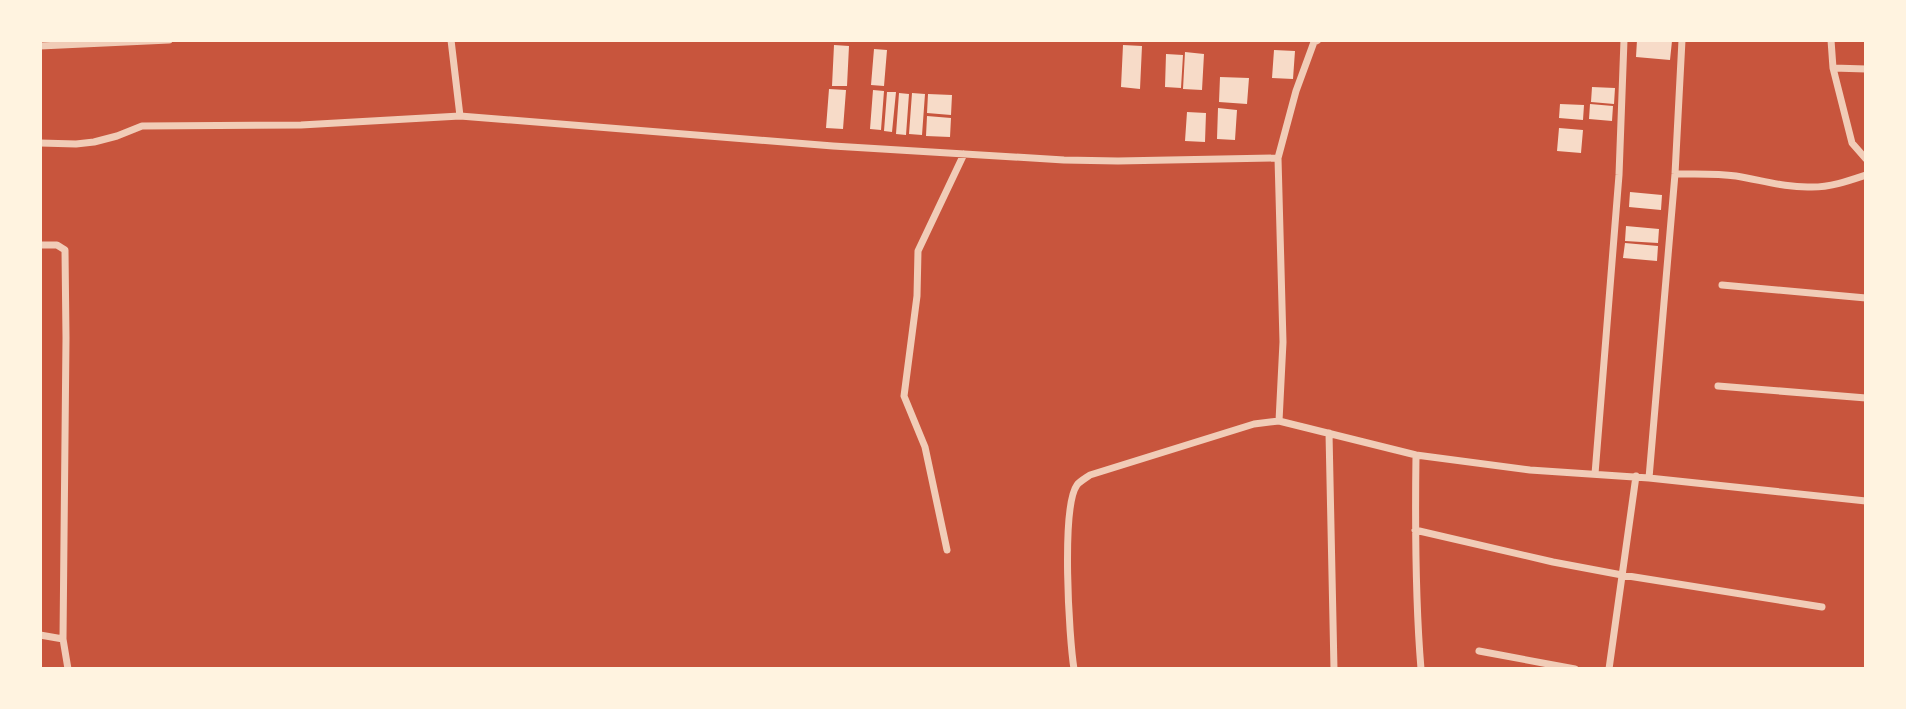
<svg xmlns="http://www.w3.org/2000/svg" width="1906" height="709" viewBox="0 0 1906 709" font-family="'Noto Serif',serif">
<rect width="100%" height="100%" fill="#c8553d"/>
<path fill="#f7dbc8" d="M1637 40 1672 41 1670 60 1636 57Z
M834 45 849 46 847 86H832Z
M1123 45 1142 46 1140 89 1121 87Z
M874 49 887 50 884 86 871 85Z
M1274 50 1295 51 1293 79 1272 78Z
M1185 52 1204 54 1202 90 1183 89Z
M1166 54 1183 55 1181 88 1165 87Z
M1220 77 1249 78 1247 104 1219 102Z
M1592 87 1615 88 1614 104 1591 102Z
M829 89 846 90 843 129 826 128Z
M873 90 884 91 881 130 870 129Z
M887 92H896L892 132 884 131Z
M899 93 909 94 906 135 896 134Z
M912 93 925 94 922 135 909 134Z
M928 94 952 95 951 115 927 113Z
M1560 104 1584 105 1583 120 1559 118Z
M1590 104 1613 106 1612 121 1589 119Z
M1218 108 1237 110 1235 140 1217 139Z
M1187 112 1206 113 1205 142 1185 141Z
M927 116 951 118 950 137 926 136Z
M1559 128 1583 130 1581 153 1557 151Z
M1630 192 1662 195 1661 210 1629 207Z
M1626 226 1659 229 1658 243 1625 241Z
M1625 243 1658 246 1657 261 1623 258Z"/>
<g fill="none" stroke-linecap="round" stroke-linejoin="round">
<path stroke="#f1ccb7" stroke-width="7" d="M451 40 460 116
M1831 40 1833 68 1852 143 1866 159
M40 46 169 40
M1833 68 1866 69
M40 143 76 144 94 142 117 136 142 126 301 125 460 116 833 146 1064 160 1118 161 1278 158
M1675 174C1695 174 1716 173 1736 176 1761 180 1786 188 1812 187 1831 187 1848 181 1866 175
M40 245H57L65 250 66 338 63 639 68 669
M1722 285 1866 298
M1718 386 1866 398
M1279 421 1283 342 1278 158 1296 91 1314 42 1318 40
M1329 433 1334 669
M1416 455C1415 526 1415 597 1421 669
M1595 474 1619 175 1624 40
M1649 478 1675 174 1682 40
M1415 530 1553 562 1622 575 1822 607
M947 550 925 447 904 396 917 296 918 251 964 154
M40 635 63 639
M1479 651 1575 669
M1074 669C1069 638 1061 507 1077 485 1080 481 1086 478 1090 475L1254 424 1279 421 1416 455 1530 470 1649 478 1866 501
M1609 669 1636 476"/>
</g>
<rect width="1906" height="709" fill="none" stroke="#fff3e0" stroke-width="84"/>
</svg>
